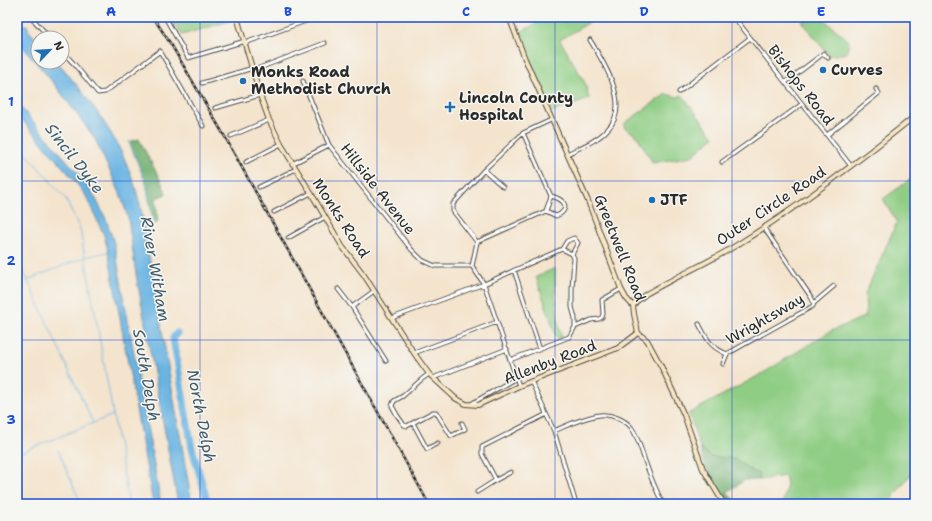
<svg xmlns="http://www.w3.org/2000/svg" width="932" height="521" viewBox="0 0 932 521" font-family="'Shantell Sans',sans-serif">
<rect width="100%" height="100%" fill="#f6f6f2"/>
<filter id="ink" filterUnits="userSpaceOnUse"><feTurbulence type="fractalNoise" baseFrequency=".025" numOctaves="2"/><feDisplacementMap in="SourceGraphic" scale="8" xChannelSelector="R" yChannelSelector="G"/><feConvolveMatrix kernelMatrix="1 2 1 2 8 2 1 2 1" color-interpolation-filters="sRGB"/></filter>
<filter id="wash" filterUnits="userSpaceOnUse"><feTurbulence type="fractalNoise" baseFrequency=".012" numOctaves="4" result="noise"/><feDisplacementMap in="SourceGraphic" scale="16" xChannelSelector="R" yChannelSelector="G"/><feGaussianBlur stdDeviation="0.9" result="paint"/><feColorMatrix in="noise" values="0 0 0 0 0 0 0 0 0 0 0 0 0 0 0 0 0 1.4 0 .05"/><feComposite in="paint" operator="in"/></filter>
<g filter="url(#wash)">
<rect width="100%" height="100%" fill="#f4e4cd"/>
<path fill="#8fcd84" stroke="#5d7c58" d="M169 17H229L230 21 182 35Z
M547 17H598L560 40 585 83 589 99 553 112 528 57 521 32Z
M805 17H821L849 41 847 53 829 56 802 21Z
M666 94 677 97 682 95 714 137 692 156 653 163 637 136 624 127 625 123Z
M915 176V469L895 494 891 504H782L783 502 787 484 785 476 760 480 759 474 748 469 737 460 711 457 700 448 690 416 688 414 765 372 829 332 866 316 865 294 897 222 883 199Z
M555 268V294L559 329 562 337 557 339 536 277Z"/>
<path fill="#73b072" stroke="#4f6e4e" d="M139 139C143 148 166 188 166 194L156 198 158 222 155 225 153 221 146 183 129 142Z
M700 448 711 457 729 458 737 460 748 469 759 474 760 480H745L727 492 737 504H727C713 484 705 471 700 448Z"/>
<path fill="#69b4e2" stroke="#4a7086" d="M17 17 24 25H27L29 31 38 41V62H57L62 67C88 99 115 132 130 172 134 182 137 193 140 204L192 504H178L136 274 128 218 120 193 94 137 55 85 17 40Z
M17 103 82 178 96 199 106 219 114 243 161 504H153L108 251 104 235 86 196 74 180 17 114Z"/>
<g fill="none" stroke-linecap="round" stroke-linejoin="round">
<path stroke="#69b4e2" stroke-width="1" d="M129 142 146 183 153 221
M17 143 65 198 80 229 129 504
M17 257 93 423
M28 280 85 257 108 252
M58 450 81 504
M17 454 113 415"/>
<path stroke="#69b4e2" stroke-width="7" d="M177 333 173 338 192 448 208 504"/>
</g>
</g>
<g filter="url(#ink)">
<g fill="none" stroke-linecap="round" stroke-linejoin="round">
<defs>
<path id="street" d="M31 17 50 38
M165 17 188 58 245 41
M734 17 851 166
M728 19 731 17
M245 43 314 18
M62 51 75 65 98 93 105 92 160 51 203 126
M254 70 325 43
M303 81 329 145 411 249 422 260 435 266H472
M786 82 824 53 828 58
M202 83 253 68
M679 92 750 38
M215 108 260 95
M827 135 879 93 876 89
M231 136 269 120
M567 154C581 147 597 141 607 130 632 106 604 63 590 40
M246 162 281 144
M722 162 802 104
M292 164 329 145
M484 170 503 187
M259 187 296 169
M546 211 556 216C562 214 568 208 563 202 560 199 555 197 551 196
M274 212 311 193
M288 238 325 217
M477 242 546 211 551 196 523 133
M562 249 567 241 574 238 578 243 572 254
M514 270 540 349
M338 289 352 307 386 361
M814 303 834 286
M352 307 374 291
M392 318 484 284 562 249 572 254 574 258 572 289V307L575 318V327L569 337 510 360
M699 324C707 339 710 347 727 354L813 306 814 303 811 297 764 228
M575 327 591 320 599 319 602 317 603 314 602 300 621 289
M414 353 497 322
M723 364 727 354
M429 374 422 379 403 396 394 401 392 406 397 415 404 425 407 426 433 412H436L451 436 465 429 462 423
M433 378 507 349
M531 381 554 431 576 504
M519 386 484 284 472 266 477 242 453 211V204L484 170 523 133 551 120
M471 404 516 378
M413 423 427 449 438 443
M554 431C568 425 584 417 600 415 611 414 624 419 631 427 638 436 641 450 645 461 650 476 656 490 663 504
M496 480 511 472
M477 492 496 480 482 454V447L545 415"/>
<path id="secondary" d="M237 17 260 95 269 120 281 144 311 193 342 246 364 275 414 353 429 374 455 398 466 404 478 405 519 386 618 348 638 333
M509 17 525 59 588 201 621 289 626 298 633 306 634 314 638 333 647 340 661 366 684 415 703 469 724 504
M633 306 636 302 646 294C677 276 710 262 740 243 801 205 859 161 915 116"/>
</defs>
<use href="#street" stroke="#494743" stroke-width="5"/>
<use href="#secondary" stroke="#494743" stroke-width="6"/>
<use href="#street" stroke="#fff" stroke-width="3"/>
<use href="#secondary" stroke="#f9e7c3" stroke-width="4"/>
<defs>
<path id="rail" d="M153 17 172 46 225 137 429 504"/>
</defs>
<use href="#rail" stroke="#2b2b2b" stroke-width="2.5"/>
<use href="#rail" stroke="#f6f6f2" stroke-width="1" stroke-dasharray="3" stroke-linecap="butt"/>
</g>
</g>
<path fill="none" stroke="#1d4ed8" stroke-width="1" stroke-opacity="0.55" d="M200 17V504M377 17V504M555 17V504M732 17V504M17 181H915M17 340H915"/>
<g fill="#1f6fb2" stroke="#f6f6f2" stroke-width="1.5">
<circle cx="823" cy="70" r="4"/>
<circle cx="243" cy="81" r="4"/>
<path d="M448 101h4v4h4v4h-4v4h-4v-4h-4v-4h4z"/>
<circle cx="652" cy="200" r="4"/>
</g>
<g text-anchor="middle" stroke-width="3" stroke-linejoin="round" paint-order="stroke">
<g font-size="15" font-weight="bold" fill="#2b2b2b" stroke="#f6f6f2" text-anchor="start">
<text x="831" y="75">Curves</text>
<text x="251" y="77">Monks Road<tspan x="251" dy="17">Methodist Church</tspan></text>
<text x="459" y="103">Lincoln County<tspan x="459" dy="17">Hospital</tspan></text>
<text x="660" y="205">JTF</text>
</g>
<g font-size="15" fill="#2b2b2b" stroke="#f6f6f2">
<text transform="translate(801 85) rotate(52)" y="5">Bishops Road</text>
<text transform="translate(378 189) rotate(52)" y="5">Hillside Avenue</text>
<text transform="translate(771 206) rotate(-34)" y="5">Outer Circle Road</text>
<text transform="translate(341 218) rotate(57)" y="5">Monks Road</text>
<text transform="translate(620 248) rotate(68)" y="5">Greetwell Road</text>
<text transform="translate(765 319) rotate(-30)" y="5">Wrightsway</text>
<text transform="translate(550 362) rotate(-21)" y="5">Allenby Road</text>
</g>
<g font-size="16" font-style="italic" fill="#415b6b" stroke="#f6f6f2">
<text transform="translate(75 158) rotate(52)" y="6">Sincil Dyke</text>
<text transform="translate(156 269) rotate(80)" y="6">River Witham</text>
<text transform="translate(147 375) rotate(80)" y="6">South Delph</text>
<text transform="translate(202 416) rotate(79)" y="6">North Delph</text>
</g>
</g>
<rect width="932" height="521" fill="none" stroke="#f6f6f2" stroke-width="44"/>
<g transform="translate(50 50) rotate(65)"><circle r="19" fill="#f6f6f2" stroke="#a5a5a2"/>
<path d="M0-3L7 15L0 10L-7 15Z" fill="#1f6fb2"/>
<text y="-6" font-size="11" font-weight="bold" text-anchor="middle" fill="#2b2b2b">N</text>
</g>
<rect x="22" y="22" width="888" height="477" fill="none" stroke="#1d4ed8" stroke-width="1.5"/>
<g font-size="13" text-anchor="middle" font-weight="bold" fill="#1d4ed8">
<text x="111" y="16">A</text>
<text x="288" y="16">B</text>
<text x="466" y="16">C</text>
<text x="644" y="16">D</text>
<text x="821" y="16">E</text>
<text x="11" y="106">1</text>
<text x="11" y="265">2</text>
<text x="11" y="424">3</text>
</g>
</svg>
